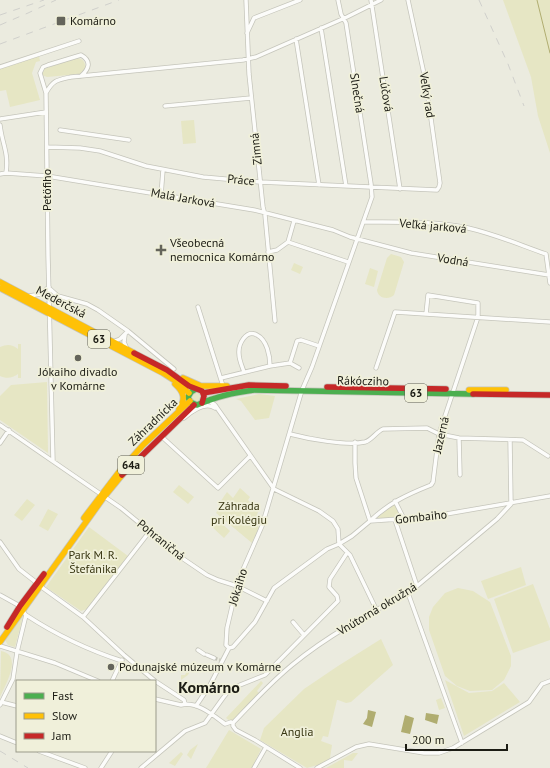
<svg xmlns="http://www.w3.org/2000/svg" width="550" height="768" viewBox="0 0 550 768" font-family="'PT Sans',sans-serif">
<rect width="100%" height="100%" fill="#ebebdf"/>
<path fill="#e6e6c4" d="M503 0H550V153L538 116 531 77Z
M39 56 40 61 36 62 32 73 40 100 10 107 6 90 0 91V69Z
M75 58C83 58 86 62 85 69L80 74 47 77 42 75 44 69Z
M194 120 196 143 183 144 181 121Z
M391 254 401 257 404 262 394 295C389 300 378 299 377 290L387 258Z
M294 263 303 267 300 274 291 270Z
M370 268 378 271 374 287 365 284Z
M18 344H21V378H18V374C13 378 6 379 0 376V347C7 344 12 344 18 349Z
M47 382 48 453 0 420V396L11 385Z
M196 390 202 394 201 402 193 403 190 396Z
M259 394 275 396 269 418 255 420 241 401 236 399Z
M179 485 194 497 188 504 173 492Z
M240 488 250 497 248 500 257 509H259L254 524 259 527 252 543 216 513 220 506 218 505 227 492 233 498Z
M27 499 35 505 22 521 14 515Z
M395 504 402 518 372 520Z
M48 509 58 514 48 531 39 526Z
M217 519 230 531 224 538 211 526Z
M89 527 128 556 87 609 81 611 46 587Z
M521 567 526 585 488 599 481 581Z
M533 584 550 629V640L513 653 494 599Z
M458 588 473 591 490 602 511 656V666L504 680 492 690 470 691 457 686 445 676 429 630V617L433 607 445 593Z
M21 616 23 617 15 647 8 645 5 640Z
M381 639 393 665 351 702 346 703 338 700H337L328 737 323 736 321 741 332 745 330 758 321 764 307 768 260 740 264 728 304 689 338 666Z
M1 651C23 655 6 684 0 697Z
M184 664H188L191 669 188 675 181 680V675H185L186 673V671L181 669Z
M445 680 469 693 492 691 504 683 520 702 464 736Z
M261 681 263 683 257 691 259 693 235 719 230 721 226 718Z
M441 698 445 708 439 710 436 700Z
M229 730 261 749 252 768H206Z
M198 744 191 759 187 755 190 750Z
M181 752 183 754 175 766 169 763Z
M353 753H358L352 761 344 760V768H326Z"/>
<path fill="#b0ad70" d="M368 710 376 712 372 727 363 724 367 718Z
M426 713 439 715 437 724 425 720Z
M405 715 414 718 410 734 401 732Z"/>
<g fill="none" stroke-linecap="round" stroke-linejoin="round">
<path stroke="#b0ad70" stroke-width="1" d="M537 0 550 53"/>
<path stroke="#c2c2b6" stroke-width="3.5" stroke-dasharray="3.5 2" stroke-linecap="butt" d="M214 658 220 660"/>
<defs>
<path id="street" d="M246 0 249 74 263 207 265 215 275 321
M371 0 400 189
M321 28 346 186
M247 33 254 18 300 0
M296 39 319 185
M0 67 79 41
M46 93C53 80 57 80 71 77L243 60 256 57 347 17 381 0
M165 106 251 98
M0 119 46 112
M0 125C2 144 9 152 6 173
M60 130 129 140
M47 147 80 148 100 151 146 166 203 177 260 182 437 190 439 187 440 183 426 83 408 0
M0 174 6 173 47 176 254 210 333 230 350 237 411 253 549 275
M161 195 163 170
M363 222C398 222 434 221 468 228 495 234 520 245 546 254L550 283
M288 242 294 221
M268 252 277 250 288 242 348 262
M49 288 58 296 87 304 98 310 128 331 174 369
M29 296 41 294 49 287
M198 307 223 386
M125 335 124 342 127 349
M115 341 120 339 128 331
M290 363 297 341 301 340 319 346
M290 363 299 368
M376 368 395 312 550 322
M244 372C242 366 239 360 239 354 238 344 246 329 257 335 267 340 270 356 270 366
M221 378 270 366 290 363
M208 400 215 405 274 489 319 511 333 521 338 529 339 544
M184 418C192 411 205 401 215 408
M0 425 121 508 182 558 207 575 218 580 237 586 267 601
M290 434C309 439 346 446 365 442 372 440 376 432 383 429L427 428 439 434 459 438 523 440 548 456
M161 436 218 488 250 456
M459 438 460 475
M510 440 511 504
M355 442V463L356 478 370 521C389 503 406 495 431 485L433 482 439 434 478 317V303L428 295 426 314
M0 443 9 430
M53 461 48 255 46 93 40 73 43 67 48 65 81 55C92 61 89 69 81 76
M395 501 404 519
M395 520 417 586
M0 542 19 569 37 583
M339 544 350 555 376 609
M40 586 83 617 124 655 155 681
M408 593 462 743
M0 595 18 605 26 615 17 652 13 679 0 705
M26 615C55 634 88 650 122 661
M83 617 150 531
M293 622 304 635
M0 646 55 663 98 681
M229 648 226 645 227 628 238 581 262 526 302 390 312 367 372 197 371 184 346 23 341 14 338 0
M229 648 233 647 255 622 274 588 327 549 339 544 352 536 370 521 429 517 550 496
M198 650 204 654
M207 655 214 658
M112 681 122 660
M155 681 184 700 185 704
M155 699 181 705C197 701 213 715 225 724L231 722
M1 702 17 706
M196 706 210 685 229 648
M0 736 17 743
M39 751 85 768
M101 768 112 751
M141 768 185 731 205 723 223 698 230 689 265 675 338 601 337 596 329 587 330 579 347 553
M254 768 266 747
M300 768 255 740 236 730 233 726V723C252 703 270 683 292 665 327 636 368 614 408 593L417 586 497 519 511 504
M317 768 356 747 369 744 424 753H439L453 748 529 702 542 684 550 681"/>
<path id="fast" d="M196 389 191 392 188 397 190 402 197 405C218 396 232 393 254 390L473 394"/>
<path id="slow" d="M0 282 134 353
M0 288 163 373 177 382 189 393
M183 378 201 386H227
M175 384C184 392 186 399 179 409
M469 390H506
M84 518 119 472 143 445 190 401
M0 642 104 497 122 475"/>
<path id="jam" d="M134 353 167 370 189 386 202 391 204 396 202 403
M327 387 446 389
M203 393 249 385 286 386
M473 394 550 395
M122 475 194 405
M7 627 20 606 44 574"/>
</defs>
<use href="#street" stroke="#c5c5bb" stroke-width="5"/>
<use href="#fast" stroke="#c5c5bb" stroke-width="7"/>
<use href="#slow" stroke="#c5c5bb" stroke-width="7"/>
<use href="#jam" stroke="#c5c5bb" stroke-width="7"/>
<use href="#street" stroke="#fcfcfa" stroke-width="3.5"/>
<use href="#fast" stroke="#4caf50" stroke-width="5.5"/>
<use href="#slow" stroke="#ffc107" stroke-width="5.5"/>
<use href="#jam" stroke="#c62828" stroke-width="5.5"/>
<path stroke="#d0d0cc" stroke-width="1" stroke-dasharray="7 7" stroke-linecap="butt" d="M479 0 508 64 524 106
M0 15 44 0
M0 25 28 13 56 0
M0 44 119 0
M0 751 28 768"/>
</g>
<g fill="#64645b" stroke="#f0f0da" stroke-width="1.5">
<rect x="56" y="16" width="10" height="10" rx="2"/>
<path d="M159 244h4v4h4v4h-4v4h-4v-4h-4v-4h4z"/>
<circle cx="78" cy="358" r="4"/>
<circle cx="111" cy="667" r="4"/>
</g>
<g text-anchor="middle" stroke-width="3.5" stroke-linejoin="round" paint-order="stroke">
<g fill="#f0f0da" stroke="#5c5c4f" stroke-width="1">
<rect x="88" y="330" width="22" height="18" rx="3"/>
<rect x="405" y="384" width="22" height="18" rx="3"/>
<rect x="118" y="456" width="26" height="18" rx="3"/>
</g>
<g font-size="11" font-weight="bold" fill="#1c1c14">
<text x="99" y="343">63</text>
<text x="416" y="397">63</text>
<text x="131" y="469">64a</text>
</g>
<g font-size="12" fill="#1c1c14" stroke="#f0f0da" text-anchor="start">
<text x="70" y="25">Komárno</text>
<text x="170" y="247">Všeobecná<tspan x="170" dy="14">nemocnica Komárno</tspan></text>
<text x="78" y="376" text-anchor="middle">Jókaiho divadlo<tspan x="78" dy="14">v Komárne</tspan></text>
<text x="119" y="671">Podunajské múzeum v Komárne</text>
</g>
<g font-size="12" fill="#1c1c14" stroke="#f0f0da">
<text transform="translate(357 93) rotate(81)" y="4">Slnečná</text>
<text transform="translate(386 94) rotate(81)" y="4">Lúčová</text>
<text transform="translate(427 95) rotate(81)" y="4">Veľký rad</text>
<text transform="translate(256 149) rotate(-96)" y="4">Zimná</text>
<text transform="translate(241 180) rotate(5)" y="4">Práce</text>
<text transform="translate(47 190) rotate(-90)" y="4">Petöfiho</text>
<text transform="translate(183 198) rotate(10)" y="4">Malá Jarková</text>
<text transform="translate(433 226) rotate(5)" y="4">Veľká jarková</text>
<text transform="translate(453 260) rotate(9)" y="4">Vodná</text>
<text transform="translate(61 302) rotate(28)" y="4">Mederčská</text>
<text transform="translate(363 381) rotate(1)" y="4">Rákócziho</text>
<text transform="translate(153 422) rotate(-44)" y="4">Záhradnícka</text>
<text transform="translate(441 435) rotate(-77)" y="4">Jazerná</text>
<text transform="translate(421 517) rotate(-6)" y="4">Gombaiho</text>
<text transform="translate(161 540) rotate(39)" y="4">Pohraničná</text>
<text transform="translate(238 587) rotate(-73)" y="4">Jókaiho</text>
<text transform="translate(377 609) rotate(-31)" y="4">Vnútorná okružná</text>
</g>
<g font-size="12" fill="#383612" stroke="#f0f0da">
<text x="239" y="510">Záhrada<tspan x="239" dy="14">pri Kolégiu</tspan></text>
<text x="93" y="559">Park M. R.<tspan x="93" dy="14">Štefánika</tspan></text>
<text x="297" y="736">Anglia</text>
</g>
<g font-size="16" font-weight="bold" fill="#1c1c14" stroke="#f0f0da">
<text x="209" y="693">Komárno</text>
</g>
</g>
<rect x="16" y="680" width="140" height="72" fill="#f0f0da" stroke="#9b9b8b"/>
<rect x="24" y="693" width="20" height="6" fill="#4caf50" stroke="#9b9b8b"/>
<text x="52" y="700" font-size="12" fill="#1c1c14">Fast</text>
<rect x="24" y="713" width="20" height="6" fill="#ffc107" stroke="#9b9b8b"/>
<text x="52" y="720" font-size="12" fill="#1c1c14">Slow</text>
<rect x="24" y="733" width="20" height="6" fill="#c62828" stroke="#9b9b8b"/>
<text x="52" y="740" font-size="12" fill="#1c1c14">Jam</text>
<path d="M406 744v6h101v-6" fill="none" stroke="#1c1c14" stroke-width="2"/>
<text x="412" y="744" font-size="12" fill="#1c1c14" stroke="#f0f0da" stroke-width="3" paint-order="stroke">200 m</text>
</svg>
